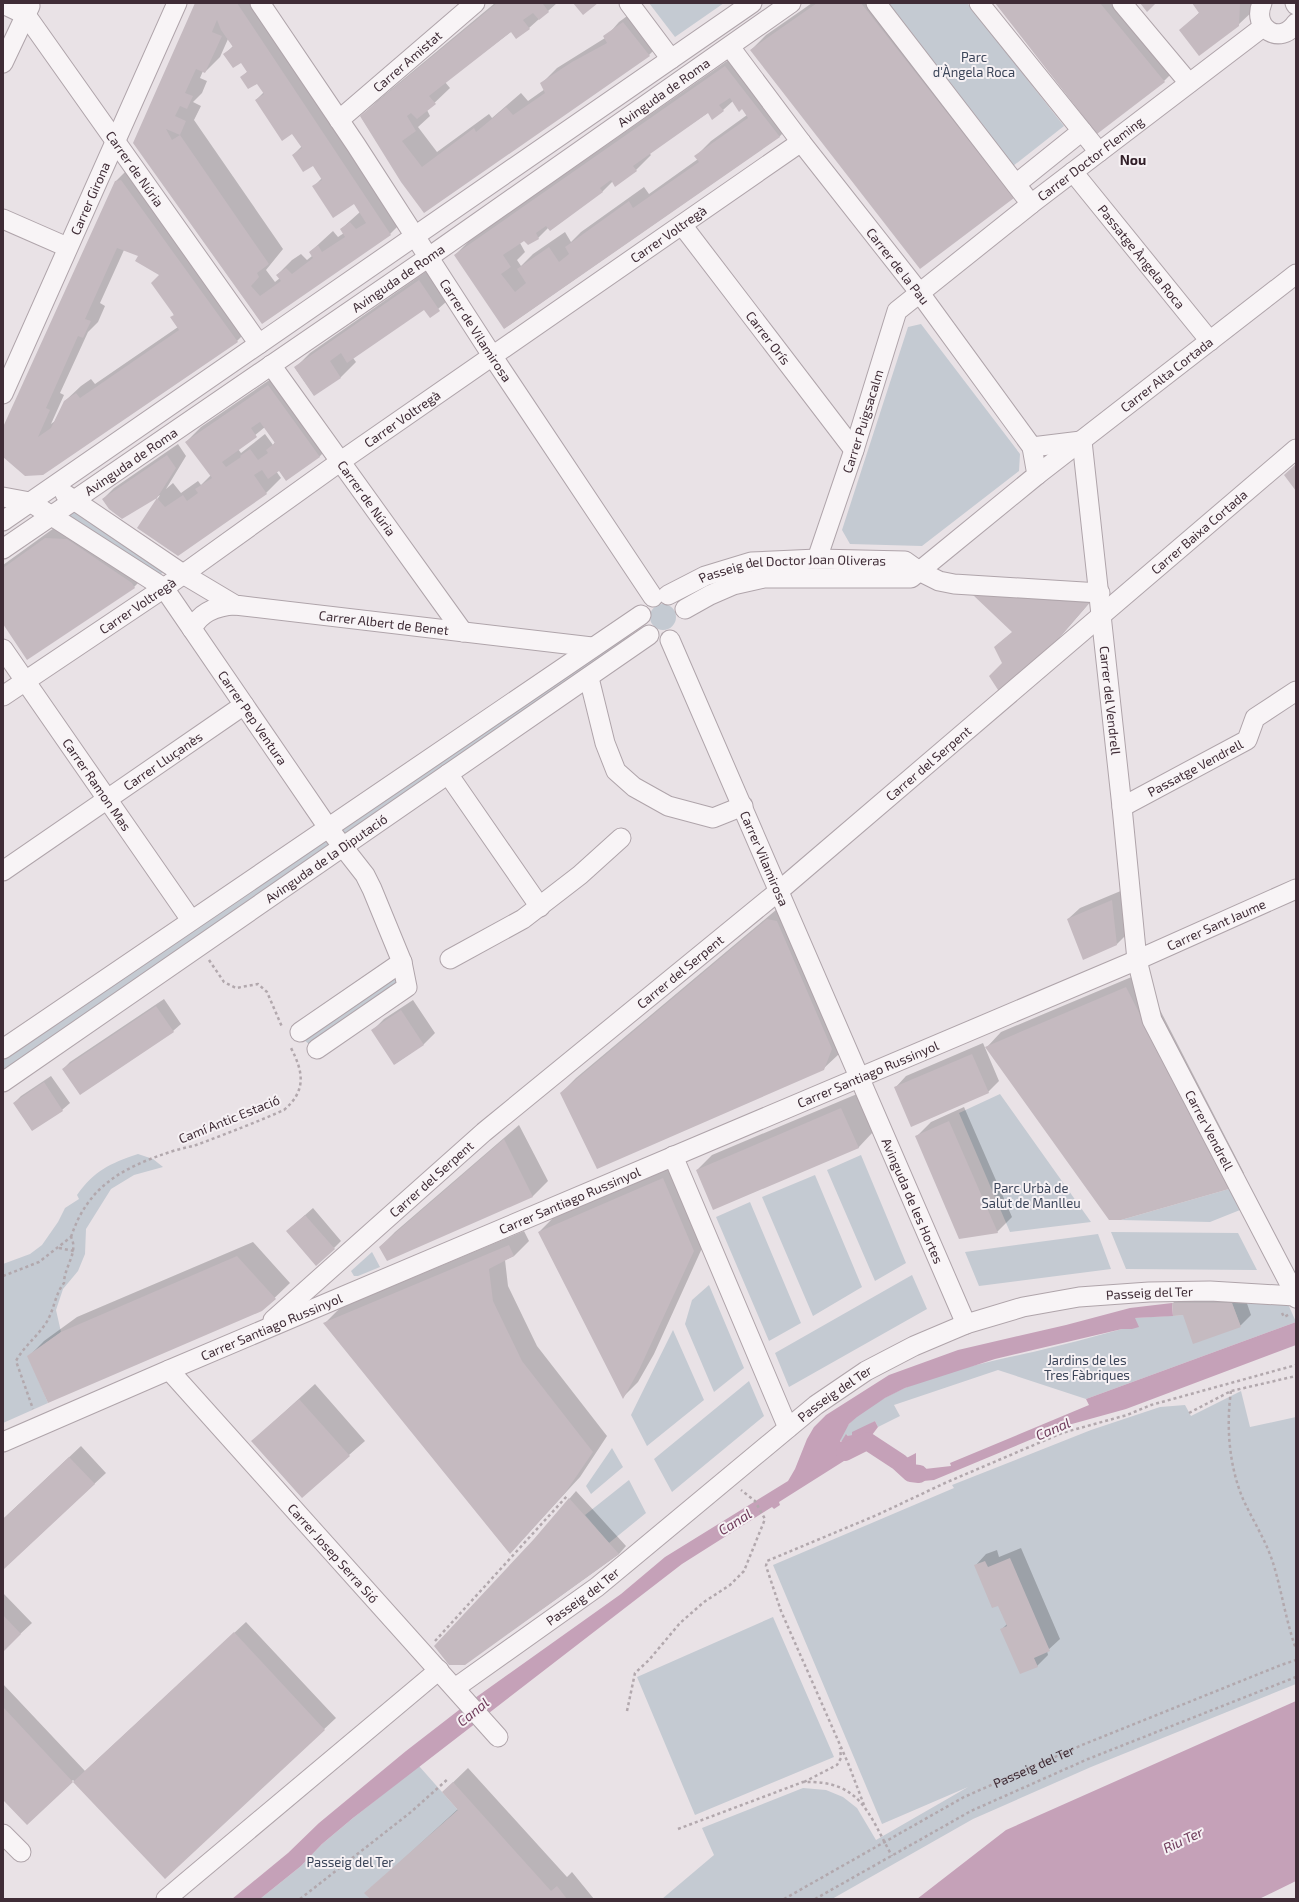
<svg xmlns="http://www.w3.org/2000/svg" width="1299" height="1902" viewBox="0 0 1299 1902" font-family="'Exo 2',sans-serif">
<rect width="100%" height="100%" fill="#e9e2e6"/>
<path fill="#c4cad2" d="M649 3H724L675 37Z
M885 3H967L1064 126 1013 166Z
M921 324 1020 454 1019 471 922 546 850 544 842 530 908 327Z
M73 508 165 571 158 576 64 514Z
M650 617a13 13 0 1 1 26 0a13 13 0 1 1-26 0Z
M627 631 633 641 345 838 338 830Z
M327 836 334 845 3 1073V1057Z
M396 974 397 984 310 1045 303 1039Z
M1000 1094 1091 1222 1010 1232 959 1113Z
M138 1154 153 1159 163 1167 134 1175 111 1189 86 1229 85 1254 78 1271 63 1289 56 1310 61 1332 28 1356 48 1403 3 1423V1264L30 1254 42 1245 58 1222 65 1208 79 1199 77 1195C95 1170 109 1164 138 1154Z
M861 1155 906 1263 875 1281 827 1170Z
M815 1175 862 1287 813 1316 762 1197Z
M1229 1189 1240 1210 1210 1222 1121 1220Z
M750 1202 801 1323 769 1341 716 1217Z
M1111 1232 1238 1233 1257 1270 1126 1269Z
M1098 1234 1111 1269 979 1286 965 1252Z
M372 1252 380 1267 358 1276H354L351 1271Z
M912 1275 927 1309 789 1387 775 1353Z
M709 1285 744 1368 714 1392 685 1324 692 1300Z
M1232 1303 1288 1304 1296 1322 1086 1399 998 1370 894 1405 900 1416 878 1427 875 1421 852 1435 848 1437 847 1434 843 1441H840C842 1435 845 1428 850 1423 892 1381 977 1364 1033 1352 1063 1345 1092 1337 1122 1329H1132L1135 1318 1183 1315 1241 1327Z
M673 1330 704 1400 647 1446 631 1415Z
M749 1381 764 1416 672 1492 654 1459Z
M1241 1391 1250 1427 1296 1417V1684L1091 1767 973 1819 832 1899H662L714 1855 702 1828 803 1788 826 1790 843 1797 857 1808 876 1840 968 1787 882 1824 773 1565 954 1488 952 1485 1091 1430 1160 1407 1185 1405 1191 1416Z
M612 1448 623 1467 591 1494 586 1486Z
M629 1480 646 1513 609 1543 585 1515Z
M773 1617 834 1757 695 1815 637 1677Z
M419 1766 458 1810 365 1893 370 1899H260L301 1866 322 1844 353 1818Z"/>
<path fill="#c5a1b8" d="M1172 1303 1173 1316 1135 1318 1139 1327 1132 1329H1122L995 1359 905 1388 885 1398 857 1417 849 1424 840 1441 841 1442 846 1434 848 1436 852 1435V1432L875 1421 878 1427 857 1455 855 1454 779 1502 780 1505 774 1509 772 1507 682 1564 353 1818 322 1844 301 1866 260 1899H232L288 1853 319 1823 406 1751 468 1703 621 1594 665 1557 788 1481 795 1469 807 1439 814 1427 826 1415 889 1375 958 1350 1066 1325 1130 1308Z
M1296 1322V1345L1126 1409 1061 1427 934 1480 923 1481 902 1476 899 1462 916 1453V1470L951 1466 950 1463 1089 1405 1086 1399Z
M1296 1701V1881L1259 1899H917L1006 1830Z"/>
<path fill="#0003" fill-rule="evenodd" d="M196 3H263L405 219 390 234 262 323 134 143ZM228 39 233 46 225 54 241 61 248 71 242 77 257 82 264 92 256 100 292 133 302 146 293 155 313 165 322 178 314 186 354 203 360 212 341 229 344 233 338 237 333 231 310 252 312 256 307 260 301 254 292 260 277 275 280 278 275 282 266 270 283 249 194 120 201 106 193 102 202 93 207 81 200 78 203 71 205 72 220 57Z
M495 3H557L529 28 512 31 445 82 450 88 427 110 430 116 418 127 437 152 489 114 492 118 521 93 528 101 545 89 542 83 557 68 605 38 619 22 638 8 664 40 649 55 424 212 361 117 376 102Z
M812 3H887L1028 183 1013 198 751 50 766 35Z
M996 3H1127L1179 66 1164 81Z
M1193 3H1254V10L1238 25 1181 30 1200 12Z
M740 52 794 122 779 137 505 328 455 255 470 240ZM733 101 742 107 747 115 711 141 696 156 698 159 649 194 644 187 581 232 571 242 565 232 533 254 521 266 517 260 525 252 520 243 525 239 538 238 548 228 550 230 603 191 613 181 636 170 651 155 649 153 709 112 723 110Z
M131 166 252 326 237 341 3 456V429L116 181ZM124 250 139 255 160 275 178 327 95 384 91 379 81 386 65 401 55 421 51 424 64 395 60 393 88 332 98 322 105 306 100 303Z
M434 266 454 295 430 316 425 308 353 358 356 362 341 377 314 395 295 368 310 353Z
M284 370 334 442 319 457 279 469 276 471 281 478 266 493 139 528 160 495 122 517 103 499 114 488 178 444 186 456 166 489 173 483 181 493 198 481 201 485 211 475 186 442 201 427ZM265 427 275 442 273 445 265 434 241 453 238 449Z
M61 523 82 524 147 568 149 572 134 587 3 622V565Z
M985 585 1099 592 1053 645 1003 663 995 647 1014 631 975 595Z
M1123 890 1128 933 1117 944 1068 919 1080 908Z
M783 904 839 1054 823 1069 561 1093 576 1078Z
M1141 973 1244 1173 1229 1188 1121 1219 987 1047 1001 1032Z
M164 999 181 1024 173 1031 63 1069 70 1062Z
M413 1000 435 1033 424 1044 395 1064 373 1030 384 1019Z
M983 1043 999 1081 988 1092 895 1088 906 1076Z
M51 1076 70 1103 62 1110 32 1130 14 1103 21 1096Z
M857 1094 873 1132 858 1148 697 1170 712 1155Z
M964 1107 1012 1217 997 1232 916 1137 931 1122Z
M519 1125 548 1181 533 1196 380 1247 395 1232Z
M678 1164 708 1235 654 1354 638 1382 623 1397 539 1232 554 1217Z
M313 1208 341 1241 334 1248 287 1231Z
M524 1231 529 1241 514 1256 505 1260 508 1286 537 1346 607 1436 580 1477 510 1553 325 1323 340 1308Z
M253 1242 290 1283 262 1310 29 1356 44 1341 77 1317Z
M1184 1292H1243L1251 1315 1240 1326 1184 1314 1173 1303Z
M315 1384 365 1441 302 1496 253 1441Z
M81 1446 106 1473 3 1569V1519Z
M576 1491 626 1546 619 1554 548 1605 464 1664 534 1540Z
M1021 1548 1060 1639 1047 1651 1048 1655 1037 1666 1002 1629 1007 1624 998 1604 975 1566 986 1554 997 1550 999 1557Z
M3 1593 32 1623 3 1650Z
M246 1622 336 1718 165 1878 73 1780 27 1824 3 1799V1684L85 1771Z
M468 1768 567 1877 572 1872 594 1899H371L366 1893 458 1809 443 1792Z"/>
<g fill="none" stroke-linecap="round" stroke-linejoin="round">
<path stroke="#c5a1b8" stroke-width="18" d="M845 1452 867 1441 899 1462 911 1473 919 1474"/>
</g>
<path fill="#c5bac0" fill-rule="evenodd" d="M195 3H237L391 235 262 324 133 143ZM217 20 221 30 233 47 223 54 233 68 241 63 247 72 240 77 248 89 257 84 264 94 255 100 282 141 292 134 302 148 292 155 303 172 313 166 322 180 312 186 333 218 354 204 366 223 356 229 350 222 340 229 345 237 322 252 318 245 309 252 313 258 292 274 286 268 276 275 281 281 260 296 251 286 259 277 257 273 269 264 180 135 172 140 166 129 180 135 186 121 175 116 180 106 187 109 193 96 185 93 196 69 205 73 222 36 212 32Z
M497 3H545L543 4 549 12 539 20 533 13 523 20 530 29 516 39 511 32 429 96 436 104 417 119 411 113 407 116 416 131 402 141 422 167 474 128 476 132 506 107 513 115 545 93 540 83 572 62 607 43 603 36 623 22 650 56 424 213 401 182 360 116Z
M573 3H598L583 15Z
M817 3H861L1014 198 920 269 750 50Z
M995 3H1100L1165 82 1097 134Z
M1140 3H1156L1147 12Z
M1192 3H1240L1239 26 1199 56 1179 30 1199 13Z
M725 66 780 137 504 329 454 255ZM730 98 739 112 742 109 748 118 694 156 699 162 633 208 629 201 565 247 569 254 559 262 549 247 517 269 526 283 515 292 501 274 511 267 503 255 524 241 528 245 539 239 536 233 546 226 550 231 603 192 600 188 611 180 615 187 637 171 633 166 708 113 712 120 724 111 719 105Z
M121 180 238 342 43 475 25 476 3 457V427L115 181ZM117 248 138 256 135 261 159 275 151 283 174 315 170 317 179 330 80 398 76 393 64 401 51 428 38 437 50 410 46 408 78 336 83 338 91 321 85 319Z
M419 280 440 311 430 318 424 310 347 363 341 353 330 361 341 378 314 396 294 367Z
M268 385 320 457 286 481 279 471 268 479 262 470 254 475 267 494 178 556 137 528 157 498 122 519 109 509 102 499 167 455 176 468 157 498 165 507 183 495 187 501 198 493 195 489 212 478 185 442ZM260 422 275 443 266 450 268 453 258 460 250 449 240 456 241 457 226 467 222 462 257 437 251 428Z
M1296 464V491L1284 475Z
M45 538 67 539 132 583 135 588 27 660 3 624V568Z
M973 595 1089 603 1042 658 1000 693 989 676 1002 663 994 647 1012 632Z
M1112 900 1117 945 1083 960 1067 919Z
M767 919 777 921 832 1049 824 1070 597 1169 560 1093Z
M1126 987 1229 1189 1121 1220H1109L985 1047Z
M156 1006 174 1032 80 1095 62 1069Z
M401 1010 424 1045 394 1065 371 1030Z
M972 1054 989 1093 911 1127 894 1087Z
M44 1082 63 1111 32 1131 13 1103Z
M841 1108 859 1148 713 1210 696 1170Z
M949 1121 998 1233 959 1239 915 1136Z
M504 1139 533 1197 387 1261 379 1247Z
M663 1178 694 1251 639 1370 623 1399 538 1232Z
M305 1215 335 1249 316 1266 286 1231Z
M509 1245 514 1256 489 1269 493 1301 522 1361 593 1452 565 1493 510 1554 323 1323Z
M237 1256 276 1299 262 1311 48 1403 27 1356 61 1332Z
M1172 1303H1232L1241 1327 1193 1344 1183 1315 1173 1316Z
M299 1399 350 1456 302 1498 251 1441Z
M69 1457 95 1484 3 1570V1519Z
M569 1498 619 1554 465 1665H449L434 1646 534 1539Z
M1010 1558 1050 1651 1034 1658 1038 1667 1020 1674 1000 1629 1007 1626 998 1606 992 1608 974 1565 985 1561 988 1567Z
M3 1615 21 1634 3 1652Z
M234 1632 325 1730 165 1879 73 1782 27 1825 3 1800V1707L73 1782Z
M453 1782 551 1891 557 1886 567 1899H370L364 1893 458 1810 442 1792Z"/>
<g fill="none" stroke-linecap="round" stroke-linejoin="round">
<defs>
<g id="minor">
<path id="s2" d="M260 3 356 145 493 357 653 597"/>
<path d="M629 3 671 59"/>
<path d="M876 3 1031 204"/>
<path d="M979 3 1099 152"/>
<path d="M1122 3 1189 83"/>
<path d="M1262 3C1251 29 1281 46 1296 23"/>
<path d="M1295 3 1296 5"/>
<path id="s3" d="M3 4 26 15 259 344"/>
<path d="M3 63 30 6"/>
<path id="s4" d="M339 120 475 3"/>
<path id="s5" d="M1073 172 1210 341"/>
<path d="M1016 184 1082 131"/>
<path d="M3 219 67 247"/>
<path id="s6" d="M682 225 854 450"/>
<path id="s7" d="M271 365 463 632"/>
<path id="s8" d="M3 394 177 3"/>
<path id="s9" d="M1082 441 1122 807 1137 960 1152 1020 1296 1296"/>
<path d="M1032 447 1081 441"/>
<path id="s10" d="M1037 475 1296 274"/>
<path id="s11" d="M65 494 183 574 235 605 592 647"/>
<path id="s12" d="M3 497 30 502 164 588 329 829 365 875 372 889 402 962 407 987 317 1049"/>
<path d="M3 521 752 3"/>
<path id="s13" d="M3 549 429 257 791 3"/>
<path id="s14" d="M817 559 854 450 897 311 1031 204 1263 27"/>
<path id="s15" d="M668 595 705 576 751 562 817 559 905 561 919 571 939 581 954 584 1100 593"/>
<path d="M685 609 710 595 733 585 764 578H911L1037 475 1032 447 919 292 801 142 730 47"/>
<path d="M192 629C200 612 217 606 235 605"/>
<path id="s16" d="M670 640 966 1324"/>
<path id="s17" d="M3 649 191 920"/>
<path d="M589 678 605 743 616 771 634 787 668 806 713 818 743 806"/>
<path id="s18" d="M3 696 164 588 341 461 801 142"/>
<path d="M448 774 540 907"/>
<path id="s19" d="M1122 807 1247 740 1255 718 1296 691"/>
<path id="s20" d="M3 871 244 705"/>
<path d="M450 959 523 919 580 875 621 838"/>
<path d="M300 1032 402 962"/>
<path d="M3 1049 641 615"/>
<path id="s21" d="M3 1082 649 635"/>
<path d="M673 1156 788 1428"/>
<path id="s22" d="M273 1320 484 1132 780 890 1296 449"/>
<path id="s23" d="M169 1370 498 1737"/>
<path id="s24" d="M3 1442 169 1370 1137 960 1296 889"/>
<path id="s25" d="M455 1688 597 1587 816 1405 866 1371 914 1346 966 1324 1023 1307 1079 1297 1149 1292 1210 1291 1295 1296 1296 1298"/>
<path d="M3 1834 21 1852"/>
<path d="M166 1899 439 1670"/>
</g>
</defs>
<use href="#minor" stroke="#afa4aa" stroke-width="21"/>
<g stroke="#b2a8ad" stroke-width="2.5" stroke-dasharray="3 3" stroke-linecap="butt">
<path d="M209 960 224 982 236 988 258 984 267 992 282 1027"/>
<path d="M71 1237C88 1185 124 1167 173 1151 182 1148 191 1147 199 1144 228 1133 257 1122 284 1110 306 1091 304 1073 291 1048"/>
<path d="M59 1248 74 1251"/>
<path d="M3 1276 39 1262 71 1237C79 1252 64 1267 64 1283 55 1294 54 1311 46 1323 37 1337 24 1346 16 1361L33 1409"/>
<path d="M1282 1313 1284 1317 1290 1314"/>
<path d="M1231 1391C1226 1426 1229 1466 1243 1499 1253 1521 1267 1542 1274 1566 1282 1593 1286 1621 1296 1649"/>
<path d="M1189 1413 1231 1391 1296 1376"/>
<path d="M435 1641 567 1496"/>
<path d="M627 1711 635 1673 649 1660 680 1623 704 1602 730 1585 744 1571 765 1519 755 1501 741 1490"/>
<path d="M804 1782 837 1765 841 1758 840 1748"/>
<path d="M864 1805 848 1763 781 1611 766 1566 767 1561 877 1515 945 1483 1062 1433 1127 1415 1151 1405 1296 1365"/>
<path d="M678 1829 803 1782C861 1780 868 1813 892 1856"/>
<path d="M300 1899 411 1812 449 1778"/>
<path id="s1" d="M784 1899 964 1797 1082 1745 1281 1665 1296 1660"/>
<path d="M815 1899 971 1811 1088 1759 1296 1677"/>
</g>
<use href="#minor" stroke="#f8f4f6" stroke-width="19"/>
</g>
<g text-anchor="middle" stroke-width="4" stroke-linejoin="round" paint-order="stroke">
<g font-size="13" fill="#3b4559" stroke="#f6f1f4">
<text x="974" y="62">Parc<tspan x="974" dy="15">d'Àngela Roca</tspan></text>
<text x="1031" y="1193">Parc Urbà de<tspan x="1031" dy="15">Salut de Manlleu</tspan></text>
<text x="1087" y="1365">Jardins de les<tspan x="1087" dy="15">Tres Fàbriques</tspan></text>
<text x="350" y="1867">Passeig del Ter</text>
</g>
<g font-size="13" fill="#3f2c36" stroke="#f6f1f4">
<text dy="5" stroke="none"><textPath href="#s4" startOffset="90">Carrer Amistat</textPath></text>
<text dy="5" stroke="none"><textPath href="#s13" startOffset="803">Avinguda de Roma</textPath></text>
<text dy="5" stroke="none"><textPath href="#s14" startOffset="507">Carrer Doctor Fleming</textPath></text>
<text dy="5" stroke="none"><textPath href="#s3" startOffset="214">Carrer de Núria</textPath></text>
<text dy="5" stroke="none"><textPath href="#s8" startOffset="214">Carrer Girona</textPath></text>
<text dy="5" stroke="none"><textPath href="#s18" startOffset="810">Carrer Voltregà</textPath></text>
<text dy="5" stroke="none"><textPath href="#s5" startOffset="109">Passatge Àngela Roca</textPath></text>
<text transform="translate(898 266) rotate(52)" y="5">Carrer de la Pau</text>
<text dy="5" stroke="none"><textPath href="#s13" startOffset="479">Avinguda de Roma</textPath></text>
<text dy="5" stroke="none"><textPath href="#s2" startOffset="392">Carrer de Vilamirosa</textPath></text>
<text dy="5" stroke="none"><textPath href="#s6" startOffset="142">Carrer Orís</textPath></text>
<text dy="5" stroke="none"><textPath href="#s10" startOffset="164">Carrer Alta Cortada</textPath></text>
<text dy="5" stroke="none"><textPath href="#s18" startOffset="486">Carrer Voltregà</textPath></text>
<text dy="5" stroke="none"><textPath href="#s14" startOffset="145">Carrer Puigsacalm</textPath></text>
<text dy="5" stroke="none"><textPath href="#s13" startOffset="155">Avinguda de Roma</textPath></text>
<text dy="5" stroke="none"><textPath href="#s7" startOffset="164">Carrer de Núria</textPath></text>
<text dy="5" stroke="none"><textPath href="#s22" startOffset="1216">Carrer Baixa Cortada</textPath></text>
<text dy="5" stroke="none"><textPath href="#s15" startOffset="130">Passeig del Doctor Joan Oliveras</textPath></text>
<text dy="5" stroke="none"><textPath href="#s18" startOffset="162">Carrer Voltregà</textPath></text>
<text dy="5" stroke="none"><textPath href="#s11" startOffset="353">Carrer Albert de Benet</textPath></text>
<text dy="5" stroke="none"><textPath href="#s9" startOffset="261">Carrer del Vendrell</textPath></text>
<text dy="5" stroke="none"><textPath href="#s12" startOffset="344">Carrer Pep Ventura</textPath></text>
<text dy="5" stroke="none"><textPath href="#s20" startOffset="194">Carrer Lluçanès</textPath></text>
<text dy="5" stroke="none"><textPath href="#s22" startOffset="860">Carrer del Serpent</textPath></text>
<text dy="5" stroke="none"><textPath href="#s19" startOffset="83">Passatge Vendrell</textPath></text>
<text dy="5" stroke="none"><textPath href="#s17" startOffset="165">Carrer Ramon Mas</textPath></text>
<text dy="5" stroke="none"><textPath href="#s21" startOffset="393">Avinguda de la Diputació</textPath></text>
<text dy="5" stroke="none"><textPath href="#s16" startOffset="238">Carrer Vilamirosa</textPath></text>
<text dy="5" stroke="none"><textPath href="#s24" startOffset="1319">Carrer Sant Jaume</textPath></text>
<text dy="5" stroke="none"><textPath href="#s22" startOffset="536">Carrer del Serpent</textPath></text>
<text dy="5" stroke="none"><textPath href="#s24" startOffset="940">Carrer Santiago Russinyol</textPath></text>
<text transform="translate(229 1119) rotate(-22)" y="5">Camí Antic Estació</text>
<text dy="5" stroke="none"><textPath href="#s9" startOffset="708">Carrer Vendrell</textPath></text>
<text dy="5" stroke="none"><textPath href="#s22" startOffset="212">Carrer del Serpent</textPath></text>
<text dy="5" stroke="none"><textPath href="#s24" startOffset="616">Carrer Santiago Russinyol</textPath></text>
<text dy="5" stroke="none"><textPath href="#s16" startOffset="611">Avinguda de les Hortes</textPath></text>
<text dy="5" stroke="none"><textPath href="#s25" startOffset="817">Passeig del Ter</textPath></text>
<text dy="5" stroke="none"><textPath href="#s24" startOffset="292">Carrer Santiago Russinyol</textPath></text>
<text dy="5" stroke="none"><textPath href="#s25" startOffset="481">Passeig del Ter</textPath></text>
<text dy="5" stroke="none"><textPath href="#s23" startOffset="246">Carrer Josep Serra Sió</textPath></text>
<text dy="5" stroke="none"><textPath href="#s25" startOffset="157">Passeig del Ter</textPath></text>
<text dy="5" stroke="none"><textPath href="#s1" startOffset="283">Passeig del Ter</textPath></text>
</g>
<g font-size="14" font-weight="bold" fill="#301e27" stroke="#f6f1f4">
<text x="1133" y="165">Nou</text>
</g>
<g font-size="14" font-style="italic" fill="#6e3b5a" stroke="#f6f1f4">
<text transform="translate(1053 1429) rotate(-23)" y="5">Canal</text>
<text transform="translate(735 1522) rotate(-32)" y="5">Canal</text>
<text transform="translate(473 1712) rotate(-39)" y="5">Canal</text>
<text transform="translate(1183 1840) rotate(-25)" y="5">Riu Ter</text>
</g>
</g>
<rect width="1299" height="1902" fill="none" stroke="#3f2c36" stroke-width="8"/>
</svg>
